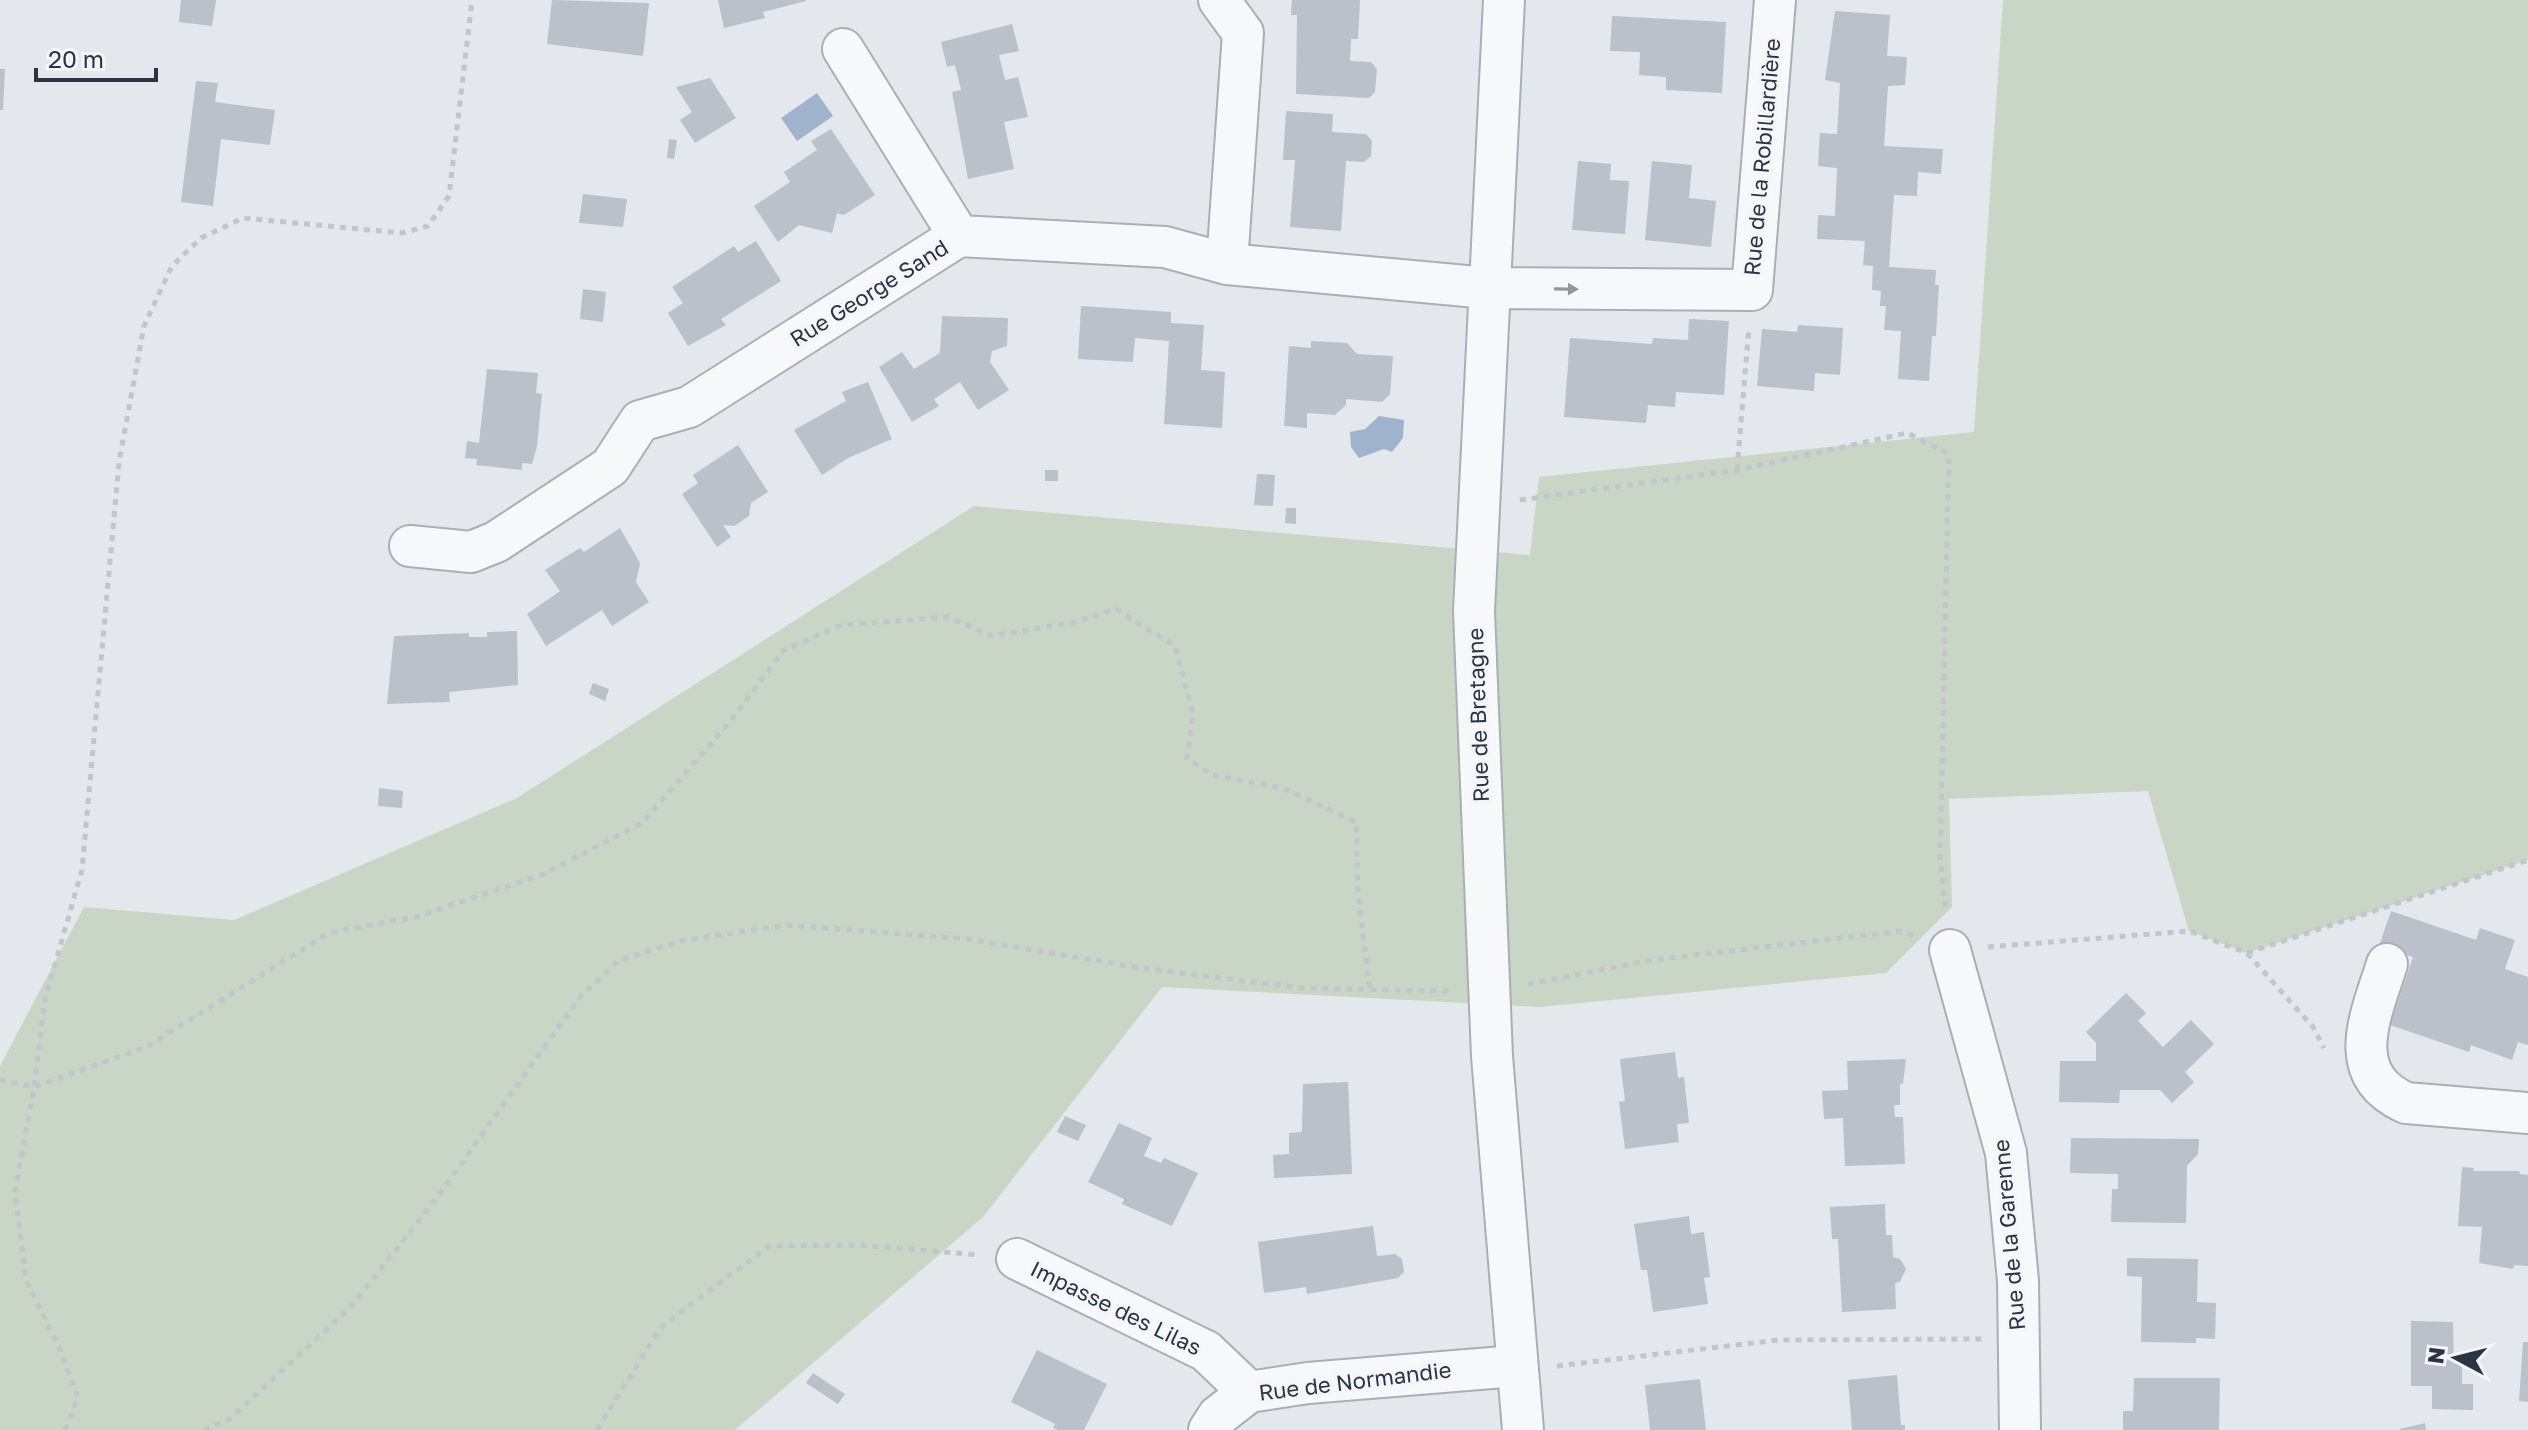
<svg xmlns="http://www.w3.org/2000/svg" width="2528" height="1430" viewBox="0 0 2528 1430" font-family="'Golos Text',sans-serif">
<rect width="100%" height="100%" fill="#e4e7ec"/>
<path fill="#c9d6c5" d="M2003 0H2528V860L2247 953 2189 931 2148 791 1949 799 1952 907 1886 973 1540 1007 1162 987 983 1217 735 1430H0V1066L84 907 234 920 517 798 974 506 1530 555 1539 477 1974 432Z"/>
<path fill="#9fb4cc" d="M817 93 833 116 797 141 781 118Z
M1379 416 1404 420 1403 438 1392 452 1384 449 1359 458 1351 447 1350 432 1365 429Z"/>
<path fill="#bbc0ca" d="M181 0H216L212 26 179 22Z
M552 0 649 3 643 56 547 44Z
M718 0H806V1L763 12 765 18 724 28Z
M1292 0H1360L1358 39H1351L1350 61 1371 62 1377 69 1375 92 1369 98 1296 94 1297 15H1291Z
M1835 11 1890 15 1887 56 1907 57 1905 85 1888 86 1884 146 1943 149 1941 174 1918 172 1917 196 1894 195 1889 267 1936 270 1935 285H1939L1936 336H1932L1929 381 1898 379 1901 331 1884 330 1886 306H1880L1881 291 1872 290 1873 266 1863 265 1865 241 1817 239 1818 215 1835 216 1837 168 1818 166 1820 133 1837 134 1840 83 1825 80Z
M1612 16 1726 22 1722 93 1666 90V77L1639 75 1640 52 1610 51Z
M1012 24 1019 51 999 55 1005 80 1018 77 1028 117 1004 122 1014 169 968 179 952 92 961 90 955 65 947 67 941 42Z
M0 69H5L3 110H0Z
M710 78 736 118 695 143 680 120 692 112 676 87Z
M196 81 218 83 215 102 275 110 270 145 221 139 213 206 181 202Z
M1286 111 1333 114 1332 132 1366 134 1372 141 1371 156 1364 162 1346 161 1341 231 1290 227 1295 160H1283Z
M831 129 875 195 844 215 837 213 832 233 799 225 778 242 754 206 790 182 784 172 817 150 811 141Z
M669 139 677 140 674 159 667 158Z
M1578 161 1611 164 1610 180 1629 181 1625 234 1572 230Z
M1652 161 1692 165 1689 198 1716 201 1711 247 1645 240Z
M583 194 627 199 623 227 579 223Z
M756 241 781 281 721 319 726 325 688 346 668 313 683 303 672 287 734 246 738 252Z
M583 289 606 292 603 322 580 319Z
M1081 306 1171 312V323L1204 325 1201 370 1225 372 1222 428 1164 424 1169 341 1135 338 1133 362 1078 359Z
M942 316 1008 318 1007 346 992 351 990 362 1009 390 978 410 960 382 934 399 939 406 912 422 879 367 902 352 914 369 940 353Z
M1689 319 1729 321 1724 395 1676 392 1675 407 1648 405 1646 423 1564 417 1570 338 1652 344 1653 338 1688 340Z
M1798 325 1843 328 1840 375 1815 373 1814 391 1757 386 1762 329 1797 332Z
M1311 341 1347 343 1357 354 1393 356 1390 394 1382 402 1346 399V405L1335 415 1307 413V428L1284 426 1289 346 1311 348Z
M487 369 538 373 536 393 542 394 537 446 532 464 522 463V470L476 465 477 459 465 458 467 441 479 443Z
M868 382 892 439 848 458 822 475 794 430 846 401 842 392Z
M738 445 768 492 751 503 749 516 734 526 723 525 731 537 717 547 682 494 698 483 693 475Z
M1045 470H1058V481H1045Z
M1257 474 1275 475 1273 506 1254 505Z
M1286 508H1296V524L1285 523Z
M620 528 640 563 636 582 649 602 612 626 602 610 546 646 527 614 560 591 545 570 580 548 584 552Z
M517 631 518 685 449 692 450 702 387 704 394 636 469 633V637H487V632Z
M593 683 609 689 605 701 589 694Z
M379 788 403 791 402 808 378 806Z
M2391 911 2476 940 2480 928 2515 940 2505 969 2528 977V1045L2518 1042 2512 1060 2471 1045 2469 1052 2390 1025 2413 957 2379 946Z
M2126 993 2146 1013 2138 1021 2163 1047 2191 1020 2214 1044 2185 1072 2194 1082 2172 1103 2160 1090H2120L2119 1103 2059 1102 2060 1061H2096V1043L2086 1032Z
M1675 1052 1678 1078 1684 1077 1689 1123 1677 1124 1679 1142 1625 1149 1619 1102 1625 1101 1620 1059Z
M1906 1059 1903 1084H1900V1105H1894L1895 1117H1903L1905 1164 1845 1166 1843 1118 1824 1119 1822 1091 1848 1090 1847 1061Z
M1348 1082 1352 1174 1274 1178 1273 1155 1289 1154V1133L1302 1132 1303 1084Z
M1065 1116 1086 1125 1078 1141 1057 1132Z
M1119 1123 1152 1138 1144 1156 1161 1163 1164 1158 1198 1173 1172 1226 1122 1204 1124 1199 1088 1182Z
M2071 1138 2199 1139 2198 1154 2187 1166 2186 1223 2111 1222 2112 1189H2118V1174L2070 1173Z
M2462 1167 2474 1168 2473 1171H2519L2520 1174 2528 1175V1266L2514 1265 2513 1269 2479 1263 2482 1227 2458 1226Z
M1885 1204 1886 1235H1892L1893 1257 1900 1259 1906 1269 1900 1282 1895 1283 1896 1309 1842 1312 1838 1239H1832L1830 1207Z
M1689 1216 1691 1234 1704 1232 1710 1277 1704 1278 1708 1304 1653 1312 1647 1270H1641L1634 1224Z
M1373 1226 1377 1256 1395 1254 1402 1259 1404 1272 1398 1278 1307 1294 1306 1287 1264 1293 1258 1242Z
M2127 1258 2198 1259 2197 1302 2216 1303 2215 1339 2196 1338V1343L2141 1342 2142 1277 2127 1276Z
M2411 1321 2453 1322 2454 1363H2462V1384H2473V1410L2432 1409V1386H2411Z
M2523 1342H2528V1402L2519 1401Z
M1037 1350 1107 1384 1084 1430H1058L1053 1428 1055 1424 1011 1402Z
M813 1373 845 1394 838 1404 806 1383Z
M1897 1375 1901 1425H1905V1430H1852L1848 1380Z
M2134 1378H2220L2219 1430H2123V1411H2133Z
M1700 1379 1706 1430H1650L1645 1385Z
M2425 1423 2426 1430H2400V1429Z"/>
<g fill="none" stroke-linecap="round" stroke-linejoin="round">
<defs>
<path id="minor" d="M1219 0 1243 33 1227 264
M1504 0 1474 611 1492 1056 1523 1430
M843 49 959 236
M410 546 471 552 496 542 610 467 640 421 689 407 959 236 1165 247 1227 264 1488 288 1752 290 1775 0
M1950 950 2006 1153 2018 1281 2020 1430
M2387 964C2371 1015 2342 1074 2406 1103L2528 1113
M1017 1259 1206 1351 1249 1392
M1209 1430 1218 1416 1249 1392 1308 1383 1516 1366"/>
</defs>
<use href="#minor" stroke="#a9aeb7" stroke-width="44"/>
<path stroke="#c2c5cb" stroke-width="5" stroke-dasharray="6 6" stroke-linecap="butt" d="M1737 470 1749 327
M1520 500 1737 470 1907 433 1949 454 1940 858 1946 912
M1988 947 2189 931 2247 953 2313 1027 2324 1048
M2247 953 2528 860
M1528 984 1653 960 1901 931 1913 935
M0 1080 34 1087 45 999 82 870 119 462 144 326 172 266 201 238 243 218 402 233 428 226 449 196 472 0
M1557 1366 1778 1340 1982 1339
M65 1430 78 1398 59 1347 26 1280 15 1192 34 1087 146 1047 329 933 419 916 544 874 642 823 732 719 784 650 842 625 949 617 992 636 1075 622 1116 609 1175 646 1193 714 1187 758 1212 775 1283 788 1356 822 1358 894 1370 990
M204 1430 230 1419 350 1308 436 1199 580 997 619 960 681 941 787 925 966 939 1141 968 1302 988 1451 991
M597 1430 660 1328 769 1246 859 1245 979 1255"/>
<use href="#minor" stroke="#f7f8fa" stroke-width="40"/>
</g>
<defs><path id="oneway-solid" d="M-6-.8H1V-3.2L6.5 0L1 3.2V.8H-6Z" transform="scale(2)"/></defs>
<use fill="#9196a0" href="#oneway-solid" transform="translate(1566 289) rotate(1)"/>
<g text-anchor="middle" stroke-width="7" stroke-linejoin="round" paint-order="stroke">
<g font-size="22" fill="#2b3445" stroke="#f4f6f9">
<text transform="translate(1762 157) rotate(-85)" y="8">Rue de la Robillardière</text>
<text transform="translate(869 293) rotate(-32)" y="8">Rue George Sand</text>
<text transform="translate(1478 715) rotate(-92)" y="8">Rue de Bretagne</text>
<text transform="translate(2009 1235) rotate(-95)" y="8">Rue de la Garenne</text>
<text transform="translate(1116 1308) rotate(26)" y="8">Impasse des Lilas</text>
<text transform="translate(1355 1381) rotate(-7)" y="8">Rue de Normandie</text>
</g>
</g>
<g transform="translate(2456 1358) rotate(277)" stroke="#f4f6f9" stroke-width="6" paint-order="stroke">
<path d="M0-6L14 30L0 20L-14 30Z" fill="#2b3445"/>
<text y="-12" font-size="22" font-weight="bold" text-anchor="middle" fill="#2b3445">N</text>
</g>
<path d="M36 68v12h120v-12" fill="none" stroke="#2b3445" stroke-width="4"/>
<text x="48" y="68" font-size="24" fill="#2b3445" stroke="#f4f6f9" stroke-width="6" paint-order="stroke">20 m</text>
</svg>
